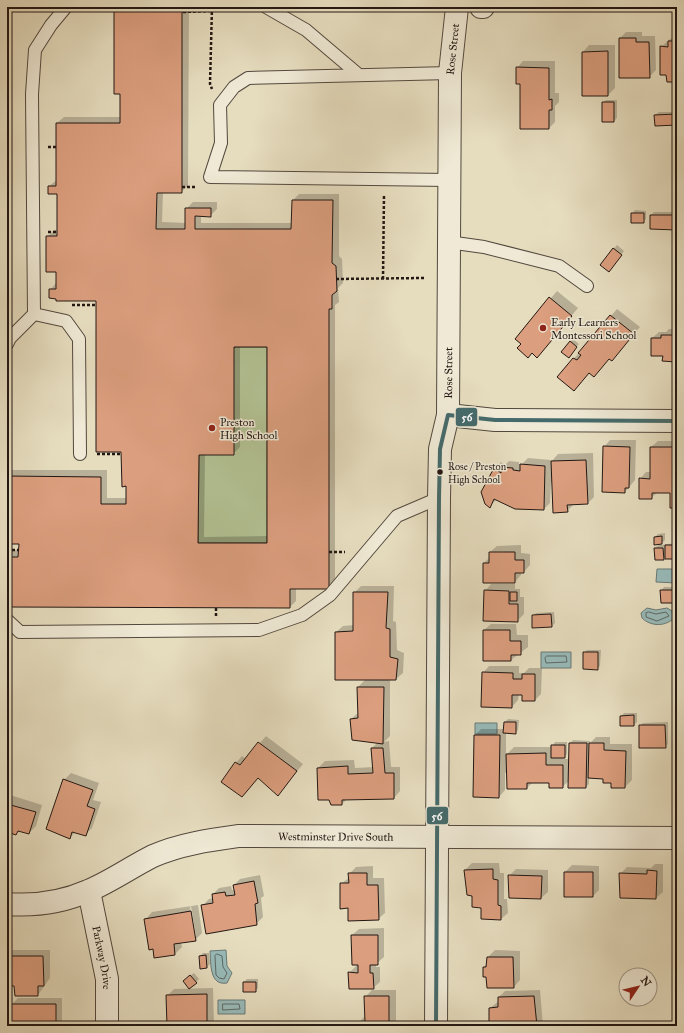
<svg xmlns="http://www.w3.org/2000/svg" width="684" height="1033" viewBox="0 0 684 1033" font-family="'IM FELL Great Primer',serif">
<rect width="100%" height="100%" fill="#e6ddbf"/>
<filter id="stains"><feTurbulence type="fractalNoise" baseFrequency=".005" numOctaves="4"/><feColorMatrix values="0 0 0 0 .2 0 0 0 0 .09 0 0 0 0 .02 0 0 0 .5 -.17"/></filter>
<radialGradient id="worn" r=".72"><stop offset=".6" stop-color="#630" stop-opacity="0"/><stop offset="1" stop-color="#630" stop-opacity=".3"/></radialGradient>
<path fill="#b3c294" stroke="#6a6c54" d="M234 347H267V543H198L199 455Z"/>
<path fill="#98bab8" stroke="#697976" d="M657 569H677V583L656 582Z
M647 608 656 610 667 608 672 611 673 619C664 627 650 626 642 618L641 613Z
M541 652H571V668H541Z
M475 723H497V734H475Z
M226 950 227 966 232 973 227 983C209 986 211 963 210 951Z
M218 1000H245V1014H218Z"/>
<path fill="#0003" fill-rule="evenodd" d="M115 7H189L188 186 181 192H163L162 222 186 223V209L193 202H217V209L210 216H201V223H293V200L299 194H339V256L342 259 343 283 338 288 339 302 335 305V582L329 588H296V601L290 607 7 606V554L11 550H20V543H7V474L11 470H107V498H127L122 451 97 300 50 290 56 283 57 271 47 237 54 230H58V193L49 186 57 180V123L64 117H121ZM240 346H268V536L204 537 205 454H233L240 447Z
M626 32H642V36H655L656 70 649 77 620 38Z
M675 35H677V81L661 47Z
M589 45H615V88L608 95H583V52Z
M523 61H555V93H559V102L555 106V122L549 128 521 83 517 68Z
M606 100H617V118L614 121 603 103Z
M659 112H677V124L655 115Z
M635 210 646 211V219L643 222 632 214Z
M654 212H677V229L651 215Z
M617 245 624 251 612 268 601 265Z
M557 291 578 308 537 357 516 339Z
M617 309 640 327 618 353 612 360 609 358 589 372 558 377Z
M669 329H677V361L664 355 652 338 659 332H666Z
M573 339 579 344 571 353 570 342Z
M610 440H636L635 480 625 492 604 447Z
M658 441H677V507H671V492H658L651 498 640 479 646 472H651V447Z
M593 453 594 497 588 503 574 504 567 511 552 482H551L550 503 544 509 496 500 490 506 495 469 501 462 505 465 509 461 519 462V464H522L528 458 551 460V462L558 454Z
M665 533V540L660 545 677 543V558L666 556 663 559 655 548 660 544H655V537L658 534Z
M521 545V553L530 554V565L524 572H521V575L515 582 484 563 490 557V552L497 546Z
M491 584H515V589H520V597H524V614L517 621 485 591Z
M361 586H394L393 621 396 622 397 650 404 653 403 673 396 679H390V736L384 742 389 741 391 767H400V791L394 798 347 799 342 804H332L318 768 325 761 354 760 355 768 374 767 372 748 378 742 351 719 359 712 358 687 366 679 336 632 343 626 354 625V593Z
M664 587H677V602L661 591Z
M554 612 555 623 552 626 533 616 536 613Z
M491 624H516L517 635H528V647L511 660 484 630Z
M587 650H601L600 666 597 669 584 653Z
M489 666H519V673H524L529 668H542L541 694 535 700 523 694H519L518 700 512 707 483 673Z
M624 713H637V722L634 725H621V716Z
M508 719 519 720 518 730 515 733H506V755L514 747H552L555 742H567V754L563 759H569L570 743 573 740 590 741 589 744 596 737H610V744H632V780L625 787 604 778 589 777V784L586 787 569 781 562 787 550 782H533L527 788H508L507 773H505V790L499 797 475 735 481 729H504L505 722Z
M668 722V744L665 747 640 726 643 723Z
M266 736 303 764 278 795 259 777 242 796 236 763 242 756 246 759Z
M71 773 99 783 93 800 101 802 92 828 85 835 75 832 70 838 64 780Z
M7 794 42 805 36 826 29 833 19 830 16 834 7 831Z
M472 863H499L500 873H504V899H507L508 913 501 919 482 907 465 870Z
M655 864H663V892L656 898 620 874 627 867 651 868Z
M572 865 599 866V890L593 896 565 872Z
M373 866V878H384L385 913 378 919 349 907 341 884 350 877 349 874 356 867Z
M516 869 548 870V892L541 898 509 876Z
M260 875 264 896 261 898 263 917 256 924 202 906 209 899 213 898V894L219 888 231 886 232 890H235L234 885 240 879Z
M198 905 202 933 195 940 181 942 182 947 175 954 155 956 146 919 152 912ZM191 906 196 936H194L190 907Z
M384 928V957L376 964V967H380V982L373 988 349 973 358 964 352 935 359 929Z
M11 950H50V978L38 995 15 985H7V954Z
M495 950 520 951V980L514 987 484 976V967L487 964 488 957Z
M203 953H209L210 964 207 967 200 956Z
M194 973 199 979 196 982 187 978Z
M247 979H258V988L255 991 244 982Z
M213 988 214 1026H168L167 996 174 989Z
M372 990H396V1026H359V1022L365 1016V997Z
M540 990 543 1026H490V1008L499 1001V997L505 991Z
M18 998H62V1026H12L11 1005Z"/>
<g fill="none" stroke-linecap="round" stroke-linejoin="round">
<path stroke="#5d6866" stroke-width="1" d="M649 612 656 614 666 612 669 616 657 621 646 617V613Z
M547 656H566L567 662 546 663 545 658Z
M217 954 222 956 223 967 227 973 224 979 219 978 216 975 215 956Z
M223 1004H239L240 1009 223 1010Z"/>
</g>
<path fill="#db9e7e" stroke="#221713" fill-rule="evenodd" d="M114 7H182V193H157L156 229H185V208H211V217L195 216V229H291L292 200H333L332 263 336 266 337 291 332 295V309H329V589H290V608L7 607V557H18L19 544H7V476L101 477V504H126V486L122 487 121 452H96V301H56V299L49 298V289H56V272H46V236H57V194H48V186H56V123H120V94H114ZM234 347H267V543H198L199 455H234Z
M619 38H636V42H649L650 78H619Z
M668 41H677V82H667L666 75H660V46L668 47Z
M608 51V96H582V52Z
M516 67 549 68V100L552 99V110H549V129H520V84H516Z
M602 102H614V122H602Z
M677 114V125L655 126 654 115Z
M631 213H644V223H631Z
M650 215H677V230L650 229Z
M613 248 622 255 609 272 600 265Z
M549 297 572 316 537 358 532 353 528 358 517 348 521 344 515 339Z
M610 315 634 334 612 361 609 359 594 377 589 373 574 391 557 377 573 358 577 360 581 355 578 353Z
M661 335H677V367L676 362 662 361 663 356H651V338H661Z
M570 341 577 347 569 358 561 352Z
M603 446 630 447 629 488H625V493L602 492Z
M650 447H676L677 508H670V493H652V499H639V478L650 479Z
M586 460 588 504 567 505 568 512 553 513 551 461Z
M520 464 545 466 544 510 515 509 494 499 490 508 485 504 481 492 494 468 501 473V467L513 468V470L520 471Z
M662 536V544L654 545V537Z
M665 545H677V559H665Z
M654 548H663L664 560H655Z
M489 552H515V560H524V573H515V583H483V563H489Z
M484 590 509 591V604H518V622L483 621Z
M660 590H677V603H661Z
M353 592H388L386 628 390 629V657L398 659 396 680H335V632L353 631Z
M510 592H517V601H510Z
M551 614 552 627 532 628V615Z
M483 630H510V641H521V655H511V661H483Z
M583 652H598V670L583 669Z
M482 672 513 673V679H522V674H535V701H522V695H512V708L481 707Z
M357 687H384L383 744 352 740 350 719 358 718Z
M634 715V726H620V716Z
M504 722H516V734L503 733Z
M639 725H665L666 748H639Z
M474 735H500L499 798 473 797Z
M258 742 297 771 278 796 258 778 242 797 221 782 235 762 240 765Z
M569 743H587L586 788H568Z
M589 743H604V750L626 751 625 788H611V783H603V779L588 778Z
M551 745H565V758H551Z
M371 748H383L385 773H394V799L342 800V805H331L329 800H318L317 768 348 766V774L373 773Z
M546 753V765H563V788H549V783H527V789H507L506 754Z
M63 779 93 790 87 806 95 809 86 836 72 832 70 839 46 829Z
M7 804 36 812 29 834 18 831 16 835 7 832Z
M493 869V879L498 880V905L501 906V920L481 919V908L472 907V896L467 895 464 870Z
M647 870 657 871 656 899 620 898 619 873 647 874Z
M564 872H593V897H564Z
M348 873H367V885H378L379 920 348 921V908L340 909V883H349Z
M508 875 542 876 541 899 509 898Z
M254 881 258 903 255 904 257 925 206 934 201 905 213 903 212 894 225 892 226 896 235 895 233 885Z
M191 911 196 941 174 944 175 955 154 958 153 949 149 950 144 919Z
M351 935H378V965H370V973H373L374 989H349L348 972 358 973V965H352Z
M206 955 207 968 200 969 199 956Z
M7 956H43L44 986H38V996H15L14 986H7Z
M487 957H513L514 988H487L486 977H483V967H486Z
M190 975 197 983 189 989 183 981Z
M243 982H256V992H243Z
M207 994V1026H167L166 995Z
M364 996H389V1026H358V1022H365Z
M534 996 537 1026H489V1008L498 1007V997Z
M10 1004H56V1026H11Z"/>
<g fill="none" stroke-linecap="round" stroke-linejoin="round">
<defs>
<path id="lane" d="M266 7 306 30 359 75
M449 180 210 177 221 143 220 105 234 87 248 78 450 73
M448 242 484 247 559 266 587 286
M34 314 66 321 79 339 80 454
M7 344 10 338 34 314 32 94 35 50 51 25 66 7
M7 620 20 632 259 630 302 615 330 595 397 516 439 498"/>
<g id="street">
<path d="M481 7H483"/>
<path d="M448 415 495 420 677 421"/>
<path id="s1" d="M89 891 107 979V1026"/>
<path id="s2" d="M7 904C34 906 63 902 88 891 110 882 131 867 153 856 180 844 210 840 239 836L677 838"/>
<path id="s3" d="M436 1026 439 498 440 449 448 415 450 73 457 7"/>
</g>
</defs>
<use href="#lane" stroke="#53483e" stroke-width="14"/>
<use href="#street" stroke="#53483e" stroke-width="24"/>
<path stroke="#221713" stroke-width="2.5" stroke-dasharray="3 2" stroke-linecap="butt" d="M212 7 210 84 212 89
M183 12 211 11
M48 147H56
M182 187H197
M48 232H56
M336 279 424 278
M383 279 384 195
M72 305H95
M97 454H120
M7 550H19
M329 552H345
M216 616V608"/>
<use href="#lane" stroke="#efe9d5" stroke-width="12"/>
<use href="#street" stroke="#efe9d5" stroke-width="22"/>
<defs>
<path id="bus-1" d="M436 1026 439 498 440 449 448 415 495 420 677 421"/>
</defs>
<use href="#bus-1" stroke="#efe9d5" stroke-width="7"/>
<use href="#bus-1" stroke="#456a6b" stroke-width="4"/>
</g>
<g fill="#8f2418" stroke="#efe9d5" stroke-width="1.5">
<circle cx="543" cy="328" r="4"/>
<circle cx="212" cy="428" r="4"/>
</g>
<circle fill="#221713" stroke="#efe9d5" stroke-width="1.5" cx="440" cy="472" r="3.5"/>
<g text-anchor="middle" stroke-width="3" stroke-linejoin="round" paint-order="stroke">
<g font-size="10" fill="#221713" stroke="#efe9d5" text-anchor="start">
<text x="448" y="470">Rose / Preston<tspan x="448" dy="13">High School</tspan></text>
</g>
<g font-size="11" fill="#221713" stroke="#efe9d5">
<text dy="4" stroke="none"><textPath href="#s3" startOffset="978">Rose Street</textPath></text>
<text dy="4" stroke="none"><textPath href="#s3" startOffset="654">Rose Street</textPath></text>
<text dy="4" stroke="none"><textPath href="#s2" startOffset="342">Westminster Drive South</textPath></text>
<text dy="4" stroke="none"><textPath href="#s1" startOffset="68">Parkway Drive</textPath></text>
</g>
<g font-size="11" fill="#221713" stroke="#efe9d5" text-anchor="start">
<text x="551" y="326">Early Learners<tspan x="551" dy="13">Montessori School</tspan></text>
<text x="220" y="426">Preston<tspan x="220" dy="13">High School</tspan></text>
</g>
</g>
<g stroke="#efe9d5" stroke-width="1.5">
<rect x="455" y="407" width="23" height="20" rx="4" fill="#456a6b"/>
<rect x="426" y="806" width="23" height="19" rx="4" fill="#456a6b"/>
</g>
<g font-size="11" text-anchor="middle" font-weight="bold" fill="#fff">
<text x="467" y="421">56</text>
<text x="437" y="820">56</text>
</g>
<rect width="684" height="1033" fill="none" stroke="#e6ddbf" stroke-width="24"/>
<rect x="8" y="8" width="668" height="1017" fill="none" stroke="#221713" stroke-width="2"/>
<rect x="12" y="12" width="660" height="1009" fill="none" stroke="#221713"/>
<g transform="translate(638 987) rotate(55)"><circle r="19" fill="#efe9d5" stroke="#9d9587"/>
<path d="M0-3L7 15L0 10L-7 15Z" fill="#8f2418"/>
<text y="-6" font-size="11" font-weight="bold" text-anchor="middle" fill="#221713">N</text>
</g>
<rect width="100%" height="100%" filter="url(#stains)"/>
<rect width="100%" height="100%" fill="url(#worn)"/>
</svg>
